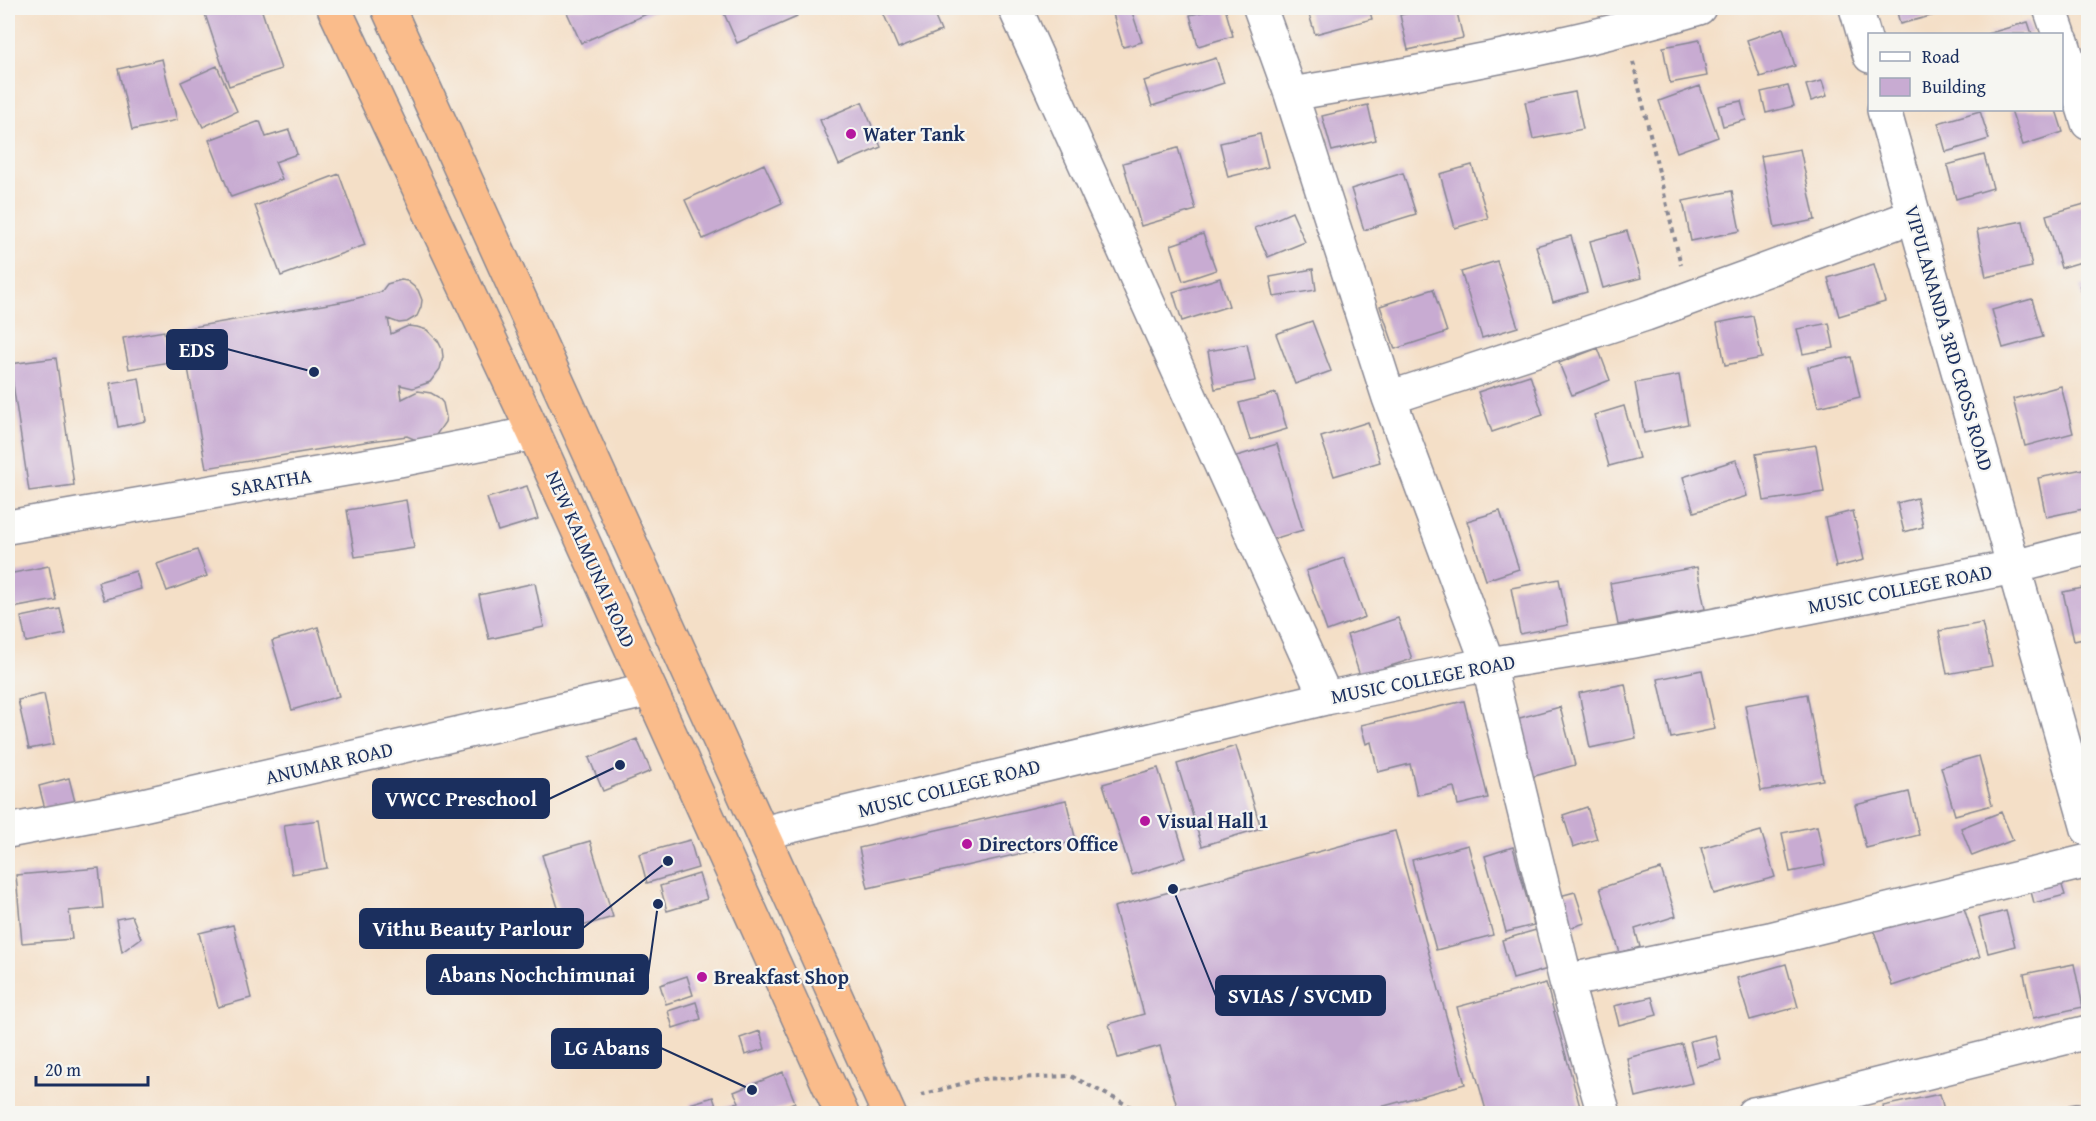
<svg xmlns="http://www.w3.org/2000/svg" width="2096" height="1121" viewBox="0 0 2096 1121" font-family="'Gentium Book Plus',serif">
<rect width="100%" height="100%" fill="#f6f6f2"/>
<filter id="ink" filterUnits="userSpaceOnUse"><feTurbulence type="fractalNoise" baseFrequency=".0167" numOctaves="2"/><feDisplacementMap in="SourceGraphic" scale="12" xChannelSelector="R" yChannelSelector="G"/><feConvolveMatrix kernelMatrix="1 2 1 2 8 2 1 2 1" color-interpolation-filters="sRGB"/></filter>
<filter id="wash" filterUnits="userSpaceOnUse"><feTurbulence type="fractalNoise" baseFrequency=".008" numOctaves="4" result="noise"/><feDisplacementMap in="SourceGraphic" scale="24" xChannelSelector="R" yChannelSelector="G"/><feGaussianBlur stdDeviation="1.35" result="paint"/><feColorMatrix in="noise" values="0 0 0 0 0 0 0 0 0 0 0 0 0 0 0 0 0 1.4 0 .05"/><feComposite in="paint" operator="in"/></filter>
<g filter="url(#wash)">
<rect width="100%" height="100%" fill="#f4dfc7"/>
<g id="blocks">
<path fill="#c8abd2" d="M215 8H261L281 69 229 86 204 11Z
M565 8H660L581 43Z
M732 8H793L797 17 737 43 723 11Z
M888 8H931L941 31 898 48 882 10Z
M1218 8H1225L1233 36 1198 46 1190 15Z
M1307 8H1369L1372 19 1315 34Z
M1435 8H1456L1463 38 1408 50 1400 15Z
M1896 8H1961L1900 24Z
M1131 9 1142 42 1123 47 1113 14Z
M2028 22 2032 34H1987Z
M1783 28 1795 66 1760 77 1747 40Z
M1700 40 1707 76 1670 83 1663 47Z
M1216 58 1224 83 1152 106 1144 81Z
M162 59 177 120 132 130 118 69Z
M217 66 237 111 203 127 181 82Z
M1822 81 1827 96 1811 101 1806 85Z
M1700 86 1718 137 1677 152 1659 101Z
M1788 86 1794 106 1766 113 1761 92Z
M1575 92 1583 129 1533 139 1525 102Z
M1741 101 1746 120 1723 126 1718 106Z
M862 102 881 147 839 165 820 120Z
M1368 105 1376 140 1332 151 1322 116Z
M2011 110H2056L2063 132 2023 145Z
M1980 111 1989 139 1946 152 1938 123Z
M260 121 266 137 289 130 297 154 275 162 282 179 231 197 209 140Z
M1260 134 1268 167 1228 177 1220 143Z
M1178 148 1196 210 1141 226 1123 163Z
M1800 149 1815 220 1775 228 1761 156Z
M1984 155 1993 188 1956 199 1947 165Z
M764 164 782 203 703 239 685 200Z
M1472 165 1488 218 1455 228 1440 174Z
M1403 173 1416 214 1364 230 1351 189Z
M339 174 365 245 281 276 255 206Z
M1732 191 1740 231 1691 241 1683 201Z
M2088 203V260L2061 268 2046 215Z
M1292 212 1305 242 1268 257 1255 228Z
M2023 221 2032 267 1986 277 1977 230Z
M1627 231 1641 278 1603 288 1590 241Z
M1203 234 1216 270 1183 281 1171 245Z
M1571 236 1587 292 1553 302 1536 246Z
M1497 261 1518 327 1482 338 1461 272Z
M1874 264 1885 302 1839 316 1828 278Z
M1313 269 1316 290 1274 297 1270 277Z
M1220 278 1229 306 1182 321 1173 292Z
M401 280 407 281 418 290 422 300 421 307 417 316 407 322 399 323 388 319 391 334 408 326 417 327 427 330 438 341 442 349 443 357 440 369 430 382 413 388 400 385 402 399 418 391 431 393 438 397 443 403 446 417 445 422 436 435 430 438 416 440 407 436 371 441 206 468 181 329 346 301 381 292 387 284Z
M2088 285V318L2080 286Z
M1433 289 1447 332 1395 349 1380 306Z
M2032 299 2043 337 2003 348 1992 310Z
M1753 316 1762 358 1725 365 1717 323Z
M1312 321 1331 371 1295 384 1276 334Z
M1829 323 1834 348 1803 354 1797 329Z
M164 331 170 362 129 369 123 338Z
M1247 344 1255 381 1215 389 1208 351Z
M1598 348 1610 380 1572 395 1559 363Z
M1851 357 1860 397 1818 407 1808 367Z
M56 358 74 485 29 491 10 364Z
M1530 375 1543 415 1492 432 1478 392Z
M1679 375 1688 424 1644 433 1635 383Z
M139 378 146 421 118 427 110 383Z
M2061 386 2073 433 2025 446 2013 399Z
M1276 393 1287 429 1250 440 1239 403Z
M1624 406 1639 458 1609 466 1594 415Z
M1368 422 1380 462 1334 476 1321 437Z
M1277 444 1303 530 1256 544 1230 458Z
M1816 445 1824 492 1764 501 1756 454Z
M1736 460 1747 496 1694 512 1683 477Z
M2088 468V508L2046 517 2038 478Z
M527 486 538 519 498 531 487 498Z
M1917 498 1923 527 1904 532 1897 503Z
M406 500 414 548 355 557 347 510Z
M1500 511 1519 569 1486 580 1467 521Z
M1853 511 1864 560 1836 567 1825 518Z
M197 550 207 576 167 591 157 564Z
M1344 558 1365 617 1327 631 1306 571Z
M49 566 56 600 12 608 8 574Z
M1697 567 1705 609 1618 625 1610 583Z
M136 571 141 589 104 600 98 582Z
M1559 579 1568 625 1520 634 1511 588Z
M535 583 544 627 489 639 479 595Z
M2088 587V638L2074 641 2063 592Z
M60 609 66 634 26 642 21 617Z
M1398 618 1412 659 1360 676 1347 635Z
M1982 623 1992 666 1947 674 1939 631Z
M318 627 339 696 292 710 272 641Z
M2088 648V663L2084 649Z
M1702 670 1715 729 1671 738 1658 679Z
M1625 684 1636 738 1590 748 1579 693Z
M44 694 54 744 29 749 18 700Z
M1807 694 1823 780 1761 791 1745 705Z
M1464 701 1488 798 1458 805 1454 787 1417 795 1410 764 1378 772 1371 742 1366 744 1361 725Z
M1560 707 1575 765 1531 777 1516 719Z
M637 739 651 771 603 791 589 758Z
M1236 746 1261 828 1202 846 1177 764Z
M1979 756 1992 805 1955 815 1941 767Z
M1158 768 1186 858 1132 875 1103 784Z
M69 778 75 802 45 809 39 786Z
M1909 792 1919 835 1866 848 1855 805Z
M1066 800 1076 841 868 888 859 848Z
M1587 807 1597 839 1573 847 1563 815Z
M2001 812 2013 840 1972 856 1961 828Z
M319 820 327 868 292 874 284 825Z
M1817 826 1825 865 1790 872 1782 833Z
M1395 831 1465 1084 1355 1114H1179L1160 1046 1118 1058 1109 1024 1144 1014 1114 907Z
M1761 831 1775 877 1714 894 1701 848Z
M690 840 698 868 647 883 639 854Z
M590 841 613 917 565 931 542 855Z
M1468 845 1493 935 1436 950 1412 860Z
M1513 847 1534 925 1506 932 1485 856Z
M99 868 103 908 69 911 72 939 22 943 16 875Z
M1661 869 1676 916 1635 929 1640 947 1620 953 1600 888Z
M699 874 707 899 667 911 660 886Z
M2059 876 2065 895 2034 903 2029 884Z
M1575 892 1585 923 1566 929 1556 897Z
M1961 899 1980 957 1892 986 1873 928Z
M2006 911 2015 946 1988 953 1979 918Z
M132 916 141 938 122 952 116 919Z
M233 925 251 998 218 1007 199 933Z
M1536 930 1548 969 1513 979 1502 940Z
M1786 964 1798 1007 1750 1020 1737 978Z
M2074 964 2083 1007 2033 1018 2024 974Z
M687 976 693 995 666 1004 660 985Z
M1546 983 1582 1114H1487L1457 1007Z
M1652 997 1657 1015 1619 1025 1614 1006Z
M696 1002 701 1019 673 1028 668 1011Z
M760 1031 765 1049 745 1055 740 1038Z
M1715 1035 1721 1060 1696 1066 1690 1041Z
M1682 1044 1692 1083 1636 1097 1627 1058Z
M783 1072 795 1102 766 1114H693L690 1104 713 1097 717 1109 739 1102 734 1092Z
M1940 1094 1945 1114H1884L1883 1106Z
M2088 1102V1114H2070L2069 1105Z"/>
</g>
</g>
<g filter="url(#ink)">
<use href="#blocks" fill-opacity="0" stroke="#888792" stroke-width="1.5"/>
<g fill="none" stroke-linecap="round" stroke-linejoin="round">
<defs>
<path id="minor" d="M1015 8 1326 698
M1260 8 1291 94 1389 398 1488 664 1566 981 1604 1114
M1856 8 1870 56
M2050 8 2059 34
M2062 41 2088 123
M1291 94C1428 71 1565 48 1699 8
M1884 110 2088 829
M1389 398 1646 314 1914 216
M8 527 399 460 534 433
M8 831 134 807 650 690
M762 833 1326 698 1488 664 1634 641 2014 567 2088 548
M1566 981 1770 939 2088 861
M1753 1114 1781 1109 2088 1032"/>
<path id="highway" d="M334 8 534 433 842 1114
M388 8 889 1114"/>
</defs>
<use href="#minor" stroke="#888792" stroke-width="36"/>
<use href="#highway" stroke="#888792" stroke-width="36"/>
<path stroke="#888792" stroke-width="4" stroke-dasharray="4.5 4.5" stroke-linecap="butt" d="M1633 62 1681 265
M921 1095 979 1079 1071 1076 1135 1109 1137 1114"/>
<use href="#minor" stroke="#fff" stroke-width="33"/>
<use href="#highway" stroke="#fabc8b" stroke-width="33"/>
</g>
</g>
<g fill="#b5179e" stroke="#f6f6f2" stroke-width="2">
<circle cx="851" cy="134" r="6"/>
<circle cx="1145" cy="821" r="6"/>
<circle cx="967" cy="844" r="6"/>
<circle cx="702" cy="977" r="6"/>
</g>
<g text-anchor="middle" stroke-width="4.5" stroke-linejoin="round" paint-order="stroke">
<g font-size="20" font-weight="bold" fill="#1b2f5e" stroke="#f6f6f2" text-anchor="start">
<text x="863" y="141">Water Tank</text>
<text x="1157" y="828">Visual Hall 1</text>
<text x="979" y="851">Directors Office</text>
<text x="714" y="984">Breakfast Shop</text>
</g>
<g font-size="20" fill="#1b2f5e" stroke="#f6f6f2">
<text transform="translate(1949 338) rotate(74)" y="7">VIPULANANDA 3RD CROSS ROAD</text>
<text transform="translate(271 482) rotate(-10)" y="7">SARATHA</text>
<text transform="translate(591 559) rotate(66)" y="7">NEW KALMUNAI ROAD</text>
<text transform="translate(1900 589) rotate(-11)" y="7">MUSIC COLLEGE ROAD</text>
<text transform="translate(1423 679) rotate(-11)" y="7">MUSIC COLLEGE ROAD</text>
<text transform="translate(329 763) rotate(-13)" y="7">ANUMAR ROAD</text>
<text transform="translate(949 788) rotate(-14)" y="7">MUSIC COLLEGE ROAD</text>
</g>
</g>
<path fill="none" stroke="#1b2f5e" stroke-width="2" d="M314 372L227 349M620 765L549 799M668 861L583 928M658 904L648 975M1173 889L1216 996M752 1090L661 1048"/>
<g fill="#1b2f5e" stroke="#f6f6f2" stroke-width="2">
<circle cx="314" cy="372" r="6"/>
<circle cx="620" cy="765" r="6"/>
<circle cx="668" cy="861" r="6"/>
<circle cx="658" cy="904" r="6"/>
<circle cx="1173" cy="889" r="6"/>
<circle cx="752" cy="1090" r="6"/>
</g>
<g fill="#1b2f5e" stroke="#1b2f5e" stroke-width="2">
<rect x="167" y="330" width="60" height="39" rx="6"/>
<rect x="373" y="779" width="176" height="39" rx="6"/>
<rect x="360" y="909" width="223" height="39" rx="6"/>
<rect x="427" y="955" width="221" height="39" rx="6"/>
<rect x="1216" y="976" width="169" height="39" rx="6"/>
<rect x="552" y="1029" width="109" height="39" rx="6"/>
</g>
<g font-size="21" text-anchor="middle" font-weight="bold" fill="#fff">
<text x="197" y="357">EDS</text>
<text x="461" y="806">VWCC Preschool</text>
<text x="472" y="936">Vithu Beauty Parlour</text>
<text x="537" y="982">Abans Nochchimunai</text>
<text x="1300" y="1003">SVIAS / SVCMD</text>
<text x="607" y="1055">LG Abans</text>
</g>
<rect width="2096" height="1121" fill="none" stroke="#f6f6f2" stroke-width="30"/>
<rect x="1868" y="33" width="195" height="78" fill="#f6f6f2" stroke="#9ea6b7" stroke-width="1.5"/>
<rect x="1880" y="52" width="30" height="9" fill="#ffffff" stroke="#9ea6b7" stroke-width="1.5"/>
<text x="1922" y="63" font-size="18" fill="#1b2f5e">Road</text>
<rect x="1880" y="78" width="30" height="18" fill="#c8abd2" stroke="#9ea6b7" stroke-width="1.5"/>
<text x="1922" y="93" font-size="18" fill="#1b2f5e">Building</text>
<path d="M36 1076v9h112v-9" fill="none" stroke="#1b2f5e" stroke-width="3"/>
<text x="45" y="1076" font-size="18" fill="#1b2f5e" stroke="#f6f6f2" stroke-width="4.5" paint-order="stroke">20 m</text>
</svg>
